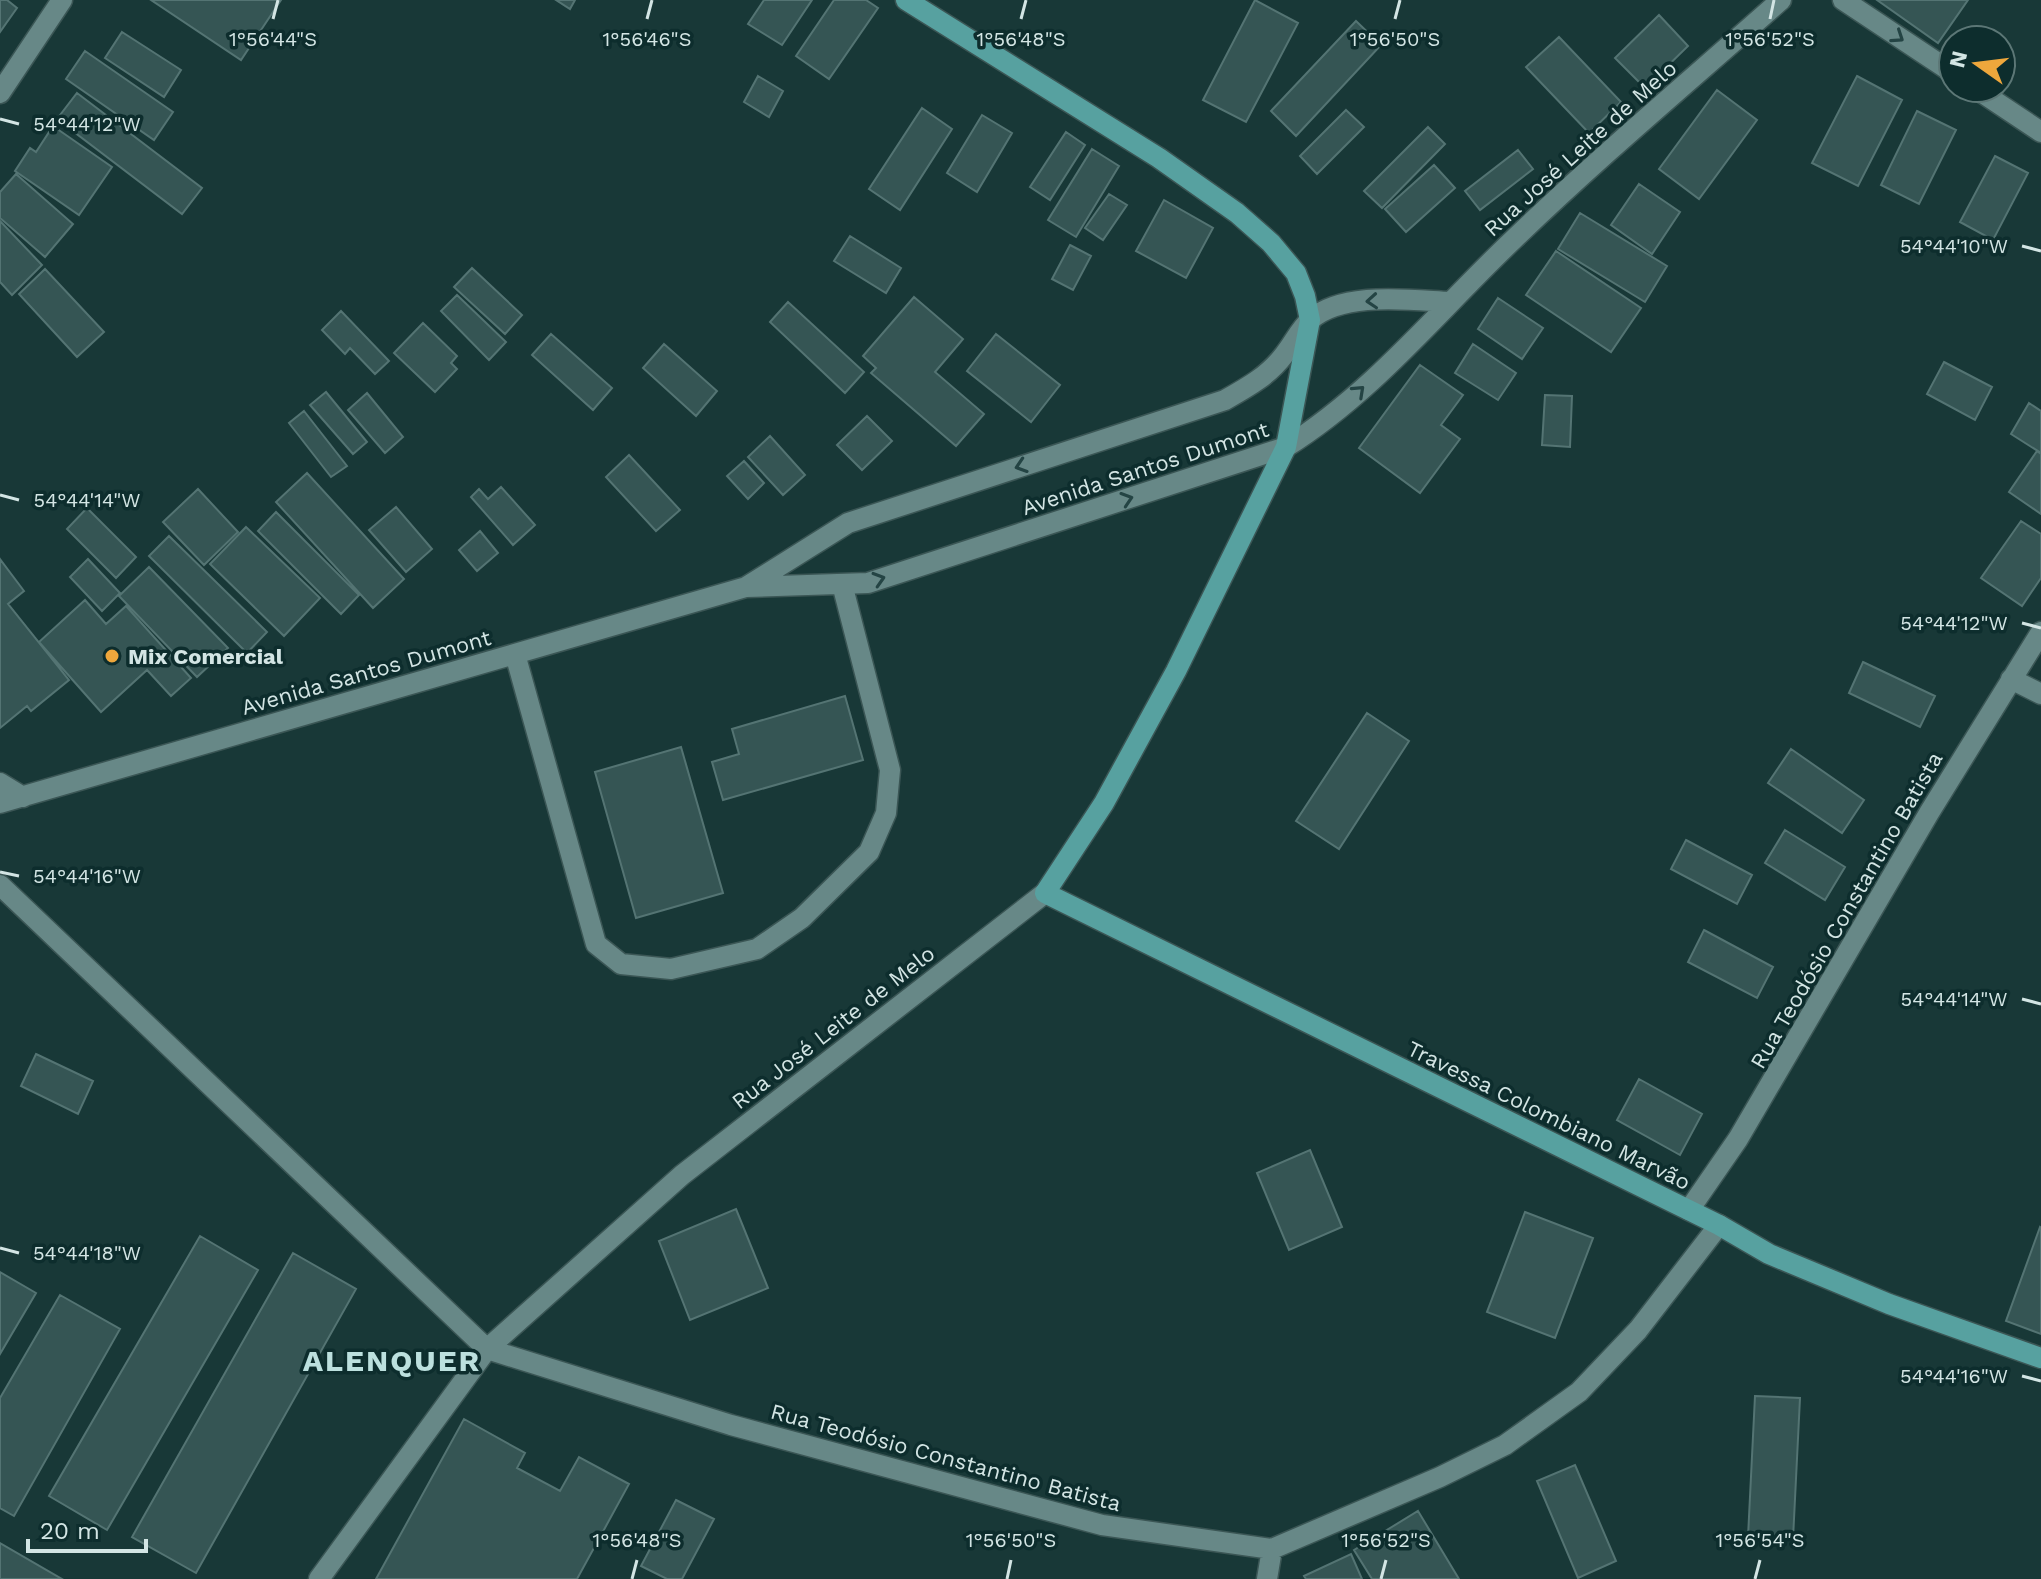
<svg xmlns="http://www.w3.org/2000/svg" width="2041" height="1579" viewBox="0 0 2041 1579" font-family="'Work Sans',sans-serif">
<rect width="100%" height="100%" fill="#183837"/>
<path fill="#355554" stroke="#547473" stroke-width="2" d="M0 0H7L17 8 0 32Z
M151 0H281L241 60Z
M556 0H575L570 9Z
M764 0H812L782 45 748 24Z
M834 0H866L878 8 829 79 796 56Z
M1255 0 1298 23 1246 122 1203 100Z
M1877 0H1968L1938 43Z
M1659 15 1688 46 1645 88 1615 58Z
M1356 21 1381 45 1296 136 1271 111Z
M122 32 181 70 164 97 105 58Z
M1559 37 1621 102 1589 133 1526 67Z
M85 51 173 112 154 140 66 79Z
M758 76 783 91 769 117 744 102Z
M1857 76 1902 100 1858 186 1812 163Z
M1717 90 1757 120 1699 199 1659 169Z
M77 93 202 188 182 214 57 119Z
M922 108 952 129 900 210 869 189Z
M1346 110 1364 127 1317 174 1300 156Z
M1917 111 1956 130 1919 204 1881 185Z
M982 115 1012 133 977 192 947 173Z
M53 126 112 167 79 215 15 171 30 148 36 152Z
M1428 127 1445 144 1382 208 1364 191Z
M1066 132 1085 145 1050 200 1030 187Z
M1092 149 1119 166 1076 237 1048 220Z
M1518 150 1533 169 1480 210 1465 191Z
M1995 156 2028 173 1993 240 1960 222Z
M1434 165 1455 188 1406 232 1385 209Z
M16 174 73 224 45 257 0 218V192Z
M1639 184 1680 212 1652 254 1611 225Z
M1109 194 1127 205 1103 240 1085 228Z
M1164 200 1213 228 1186 278 1136 251Z
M1580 213 1667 266 1645 302 1558 249Z
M0 221 42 265 12 295 0 282Z
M850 236 901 268 886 293 834 261Z
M1070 245 1091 256 1073 290 1052 279Z
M1556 251 1641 308 1611 352 1526 295Z
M472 268 522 315 505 334 454 287Z
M45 269 104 332 77 357 19 294Z
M457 295 506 342 489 360 441 311Z
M914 297 963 339 935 372 984 414 956 446 871 373 876 368 863 356Z
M1498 298 1543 328 1522 359 1478 329Z
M788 302 864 372 845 393 770 322Z
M341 311 389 361 375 374 350 348 345 354 322 330Z
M423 323 457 356 451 363 457 369 435 392 394 353Z
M551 334 612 388 593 410 532 355Z
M996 334 1060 385 1031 422 967 371Z
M664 344 717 391 696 416 643 368Z
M1473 344 1516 373 1498 400 1455 373Z
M1944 362 1992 387 1975 420 1927 394Z
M1420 365 1463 395 1441 425 1460 439 1420 493 1359 448Z
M326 392 367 442 353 454 310 405Z
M367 393 403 437 385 453 348 410Z
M1545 395 1572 396 1570 447 1542 445Z
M2029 403 2041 411V453L2011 434Z
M304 411 347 466 331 477 289 423Z
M867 416 892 441 862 470 837 445Z
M770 436 805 475 783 495 748 457Z
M2037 451 2041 454V514L2009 492Z
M629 455 680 510 656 531 606 477Z
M744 461 764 483 748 499 727 476Z
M307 473 404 579 373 608 276 502Z
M501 487 535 525 513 545 471 497 479 489 488 499Z
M198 489 238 532 204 565 163 522Z
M396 507 432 549 406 572 369 530Z
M87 508 136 557 116 578 67 529Z
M276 512 359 595 341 614 258 531Z
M2021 521 2041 534V578L2022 606 1981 578Z
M246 527 320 598 284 636 210 564Z
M480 531 498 553 477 571 459 550Z
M169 536 267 632 247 653 149 556Z
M0 559 24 591 8 604 69 680 31 711 27 706 0 728Z
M88 559 120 593 102 611 70 577Z
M149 567 228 648 197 677 119 596Z
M85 600 106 624 126 606 191 678 171 696 147 670 101 712 39 642Z
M1863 662 1935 696 1920 727 1849 693Z
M845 696 863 760 723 800 712 762 739 754 732 729Z
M1367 713 1409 741 1339 849 1296 821Z
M681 747 723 893 636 918 595 772Z
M1791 749 1864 800 1842 833 1768 783Z
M1785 830 1845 867 1825 900 1765 863Z
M1686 840 1752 875 1737 904 1671 869Z
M1704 930 1773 967 1757 998 1688 962Z
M36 1054 93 1081 78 1114 21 1086Z
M1639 1079 1702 1114 1680 1155 1617 1120Z
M1310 1150 1342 1227 1289 1250 1257 1173Z
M736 1209 768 1288 690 1320 659 1241Z
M1525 1212 1593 1238 1555 1338 1487 1312Z
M2040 1227 2041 1228V1334L2006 1321Z
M200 1236 258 1270 107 1530 49 1496Z
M293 1253 356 1289 196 1573 132 1537Z
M0 1272 36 1293 0 1354Z
M60 1295 120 1329 14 1516 0 1508V1398Z
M1755 1396 1800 1398 1793 1539 1748 1537Z
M464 1419 525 1453 517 1468 560 1491 579 1457 629 1484 577 1579H376Z
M1575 1465 1616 1561 1578 1578 1537 1481Z
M676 1500 714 1519 682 1579H667L641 1566Z
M1418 1511 1459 1579H1372L1354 1550Z
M0 1543 62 1579H0Z
M1351 1554 1362 1579H1306L1304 1576Z"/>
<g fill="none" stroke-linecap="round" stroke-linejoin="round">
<defs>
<path id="minor" d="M1843 0 1953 73
M1975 88 2041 132
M0 93 62 0
M746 587 848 523 1225 400C1248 387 1268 376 1284 355 1293 344 1300 329 1310 320 1343 291 1409 300 1450 302
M515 654 596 944 621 964 671 969 757 949 802 918 869 852 886 813 890 770 842 584
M2011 679 2041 694
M0 783 23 797
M0 803 746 587 868 583 1286 447C1374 392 1439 310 1514 239 1600 156 1692 79 1781 0
M0 885 487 1349 731 1425 1102 1525 1272 1549 1440 1477 1505 1445 1579 1392 1638 1330 1719 1225
M1689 1210 1738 1139 1929 813 2041 632
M319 1579 487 1349 682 1175 1045 893
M1267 1579 1272 1549"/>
<path id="major" d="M906 0 1159 158 1237 213 1271 243 1296 273 1305 296 1310 320 1286 447 1176 671 1104 803 1045 893 1719 1225 1769 1254 1889 1304 2041 1358"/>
</defs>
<use href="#minor" stroke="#3b5655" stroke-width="23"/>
<use href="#major" stroke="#3b5655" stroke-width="23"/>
<use href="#minor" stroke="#678887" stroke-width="20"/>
<use href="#major" stroke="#57a1a0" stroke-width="20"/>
</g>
<defs><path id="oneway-chevron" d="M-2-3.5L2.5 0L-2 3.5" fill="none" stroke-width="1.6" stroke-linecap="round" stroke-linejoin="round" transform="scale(2)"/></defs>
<g stroke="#244444">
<use href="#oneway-chevron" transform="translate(1898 37) rotate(34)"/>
<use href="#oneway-chevron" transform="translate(1372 301) rotate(176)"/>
<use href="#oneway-chevron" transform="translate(1359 391) rotate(-43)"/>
<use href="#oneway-chevron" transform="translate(1021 466) rotate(162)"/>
<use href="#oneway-chevron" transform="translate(1127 499) rotate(-18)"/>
<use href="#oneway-chevron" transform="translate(879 579) rotate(-17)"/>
</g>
<path fill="none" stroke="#d3e5e4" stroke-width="3" d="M273 19 278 0M647 19 652 0M1021 19 1026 0M1395 19 1400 0M1770 19 1774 0M0 119 19 124M2022 246 2041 251M0 495 19 500M2022 623 2041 628M0 872 19 876M2022 999 2041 1004M0 1248 19 1253M2022 1376 2041 1381M632 1579 637 1560M1007 1579 1011 1560M1381 1579 1386 1560M1755 1579 1760 1560"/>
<circle fill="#eea73c" stroke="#0d2d2d" stroke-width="3" cx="112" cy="656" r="8"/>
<g text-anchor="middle" stroke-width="7" stroke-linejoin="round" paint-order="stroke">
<g font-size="22" fill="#d3e5e4" stroke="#0d2d2d">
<text transform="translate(1580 148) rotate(-42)" y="8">Rua José Leite de Melo</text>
<text transform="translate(1145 468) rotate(-18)" y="8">Avenida Santos Dumont</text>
<text transform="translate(366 672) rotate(-16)" y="8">Avenida Santos Dumont</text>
<text transform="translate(1846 910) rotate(-60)" y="8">Rua Teodósio Constantino Batista</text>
<text transform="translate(833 1027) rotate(-38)" y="8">Rua José Leite de Melo</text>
<text transform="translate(1549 1115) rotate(26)" y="8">Travessa Colombiano Marvão</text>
<text transform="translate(946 1457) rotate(15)" y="8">Rua Teodósio Constantino Batista</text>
</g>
<g font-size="22" font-weight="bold" fill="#d3e5e4" stroke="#0d2d2d" text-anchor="start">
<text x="128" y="664">Mix Comercial</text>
</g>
<g font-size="30" font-weight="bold" letter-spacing="2" fill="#bce0de" stroke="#0d2d2d">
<text x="392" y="1371">ALENQUER</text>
</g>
</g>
<g font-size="20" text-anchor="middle" fill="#d3e5e4" stroke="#0d2d2d" stroke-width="7" stroke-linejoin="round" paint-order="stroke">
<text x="273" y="46">1°56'44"S</text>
<text x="647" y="46">1°56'46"S</text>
<text x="1021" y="46">1°56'48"S</text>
<text x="1395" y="46">1°56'50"S</text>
<text x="1770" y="46">1°56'52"S</text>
<text x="87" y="131">54°44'12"W</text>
<text x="1954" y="253">54°44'10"W</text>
<text x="87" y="507">54°44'14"W</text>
<text x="1954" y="630">54°44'12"W</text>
<text x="87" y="883">54°44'16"W</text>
<text x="1954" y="1006">54°44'14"W</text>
<text x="87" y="1260">54°44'18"W</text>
<text x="1954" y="1383">54°44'16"W</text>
<text x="637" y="1547">1°56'48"S</text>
<text x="1011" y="1547">1°56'50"S</text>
<text x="1386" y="1547">1°56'52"S</text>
<text x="1760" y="1547">1°56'54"S</text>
</g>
<g transform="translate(1977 64) rotate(284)"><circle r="38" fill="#0d2d2d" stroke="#5c7776" stroke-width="2"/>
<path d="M0-6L14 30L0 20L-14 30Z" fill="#eea73c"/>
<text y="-12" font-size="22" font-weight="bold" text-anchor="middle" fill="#d3e5e4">N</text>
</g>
<path d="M28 1539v12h118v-12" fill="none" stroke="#d3e5e4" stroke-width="4"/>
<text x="40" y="1539" font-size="24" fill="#d3e5e4" stroke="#0d2d2d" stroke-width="6" paint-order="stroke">20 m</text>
</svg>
